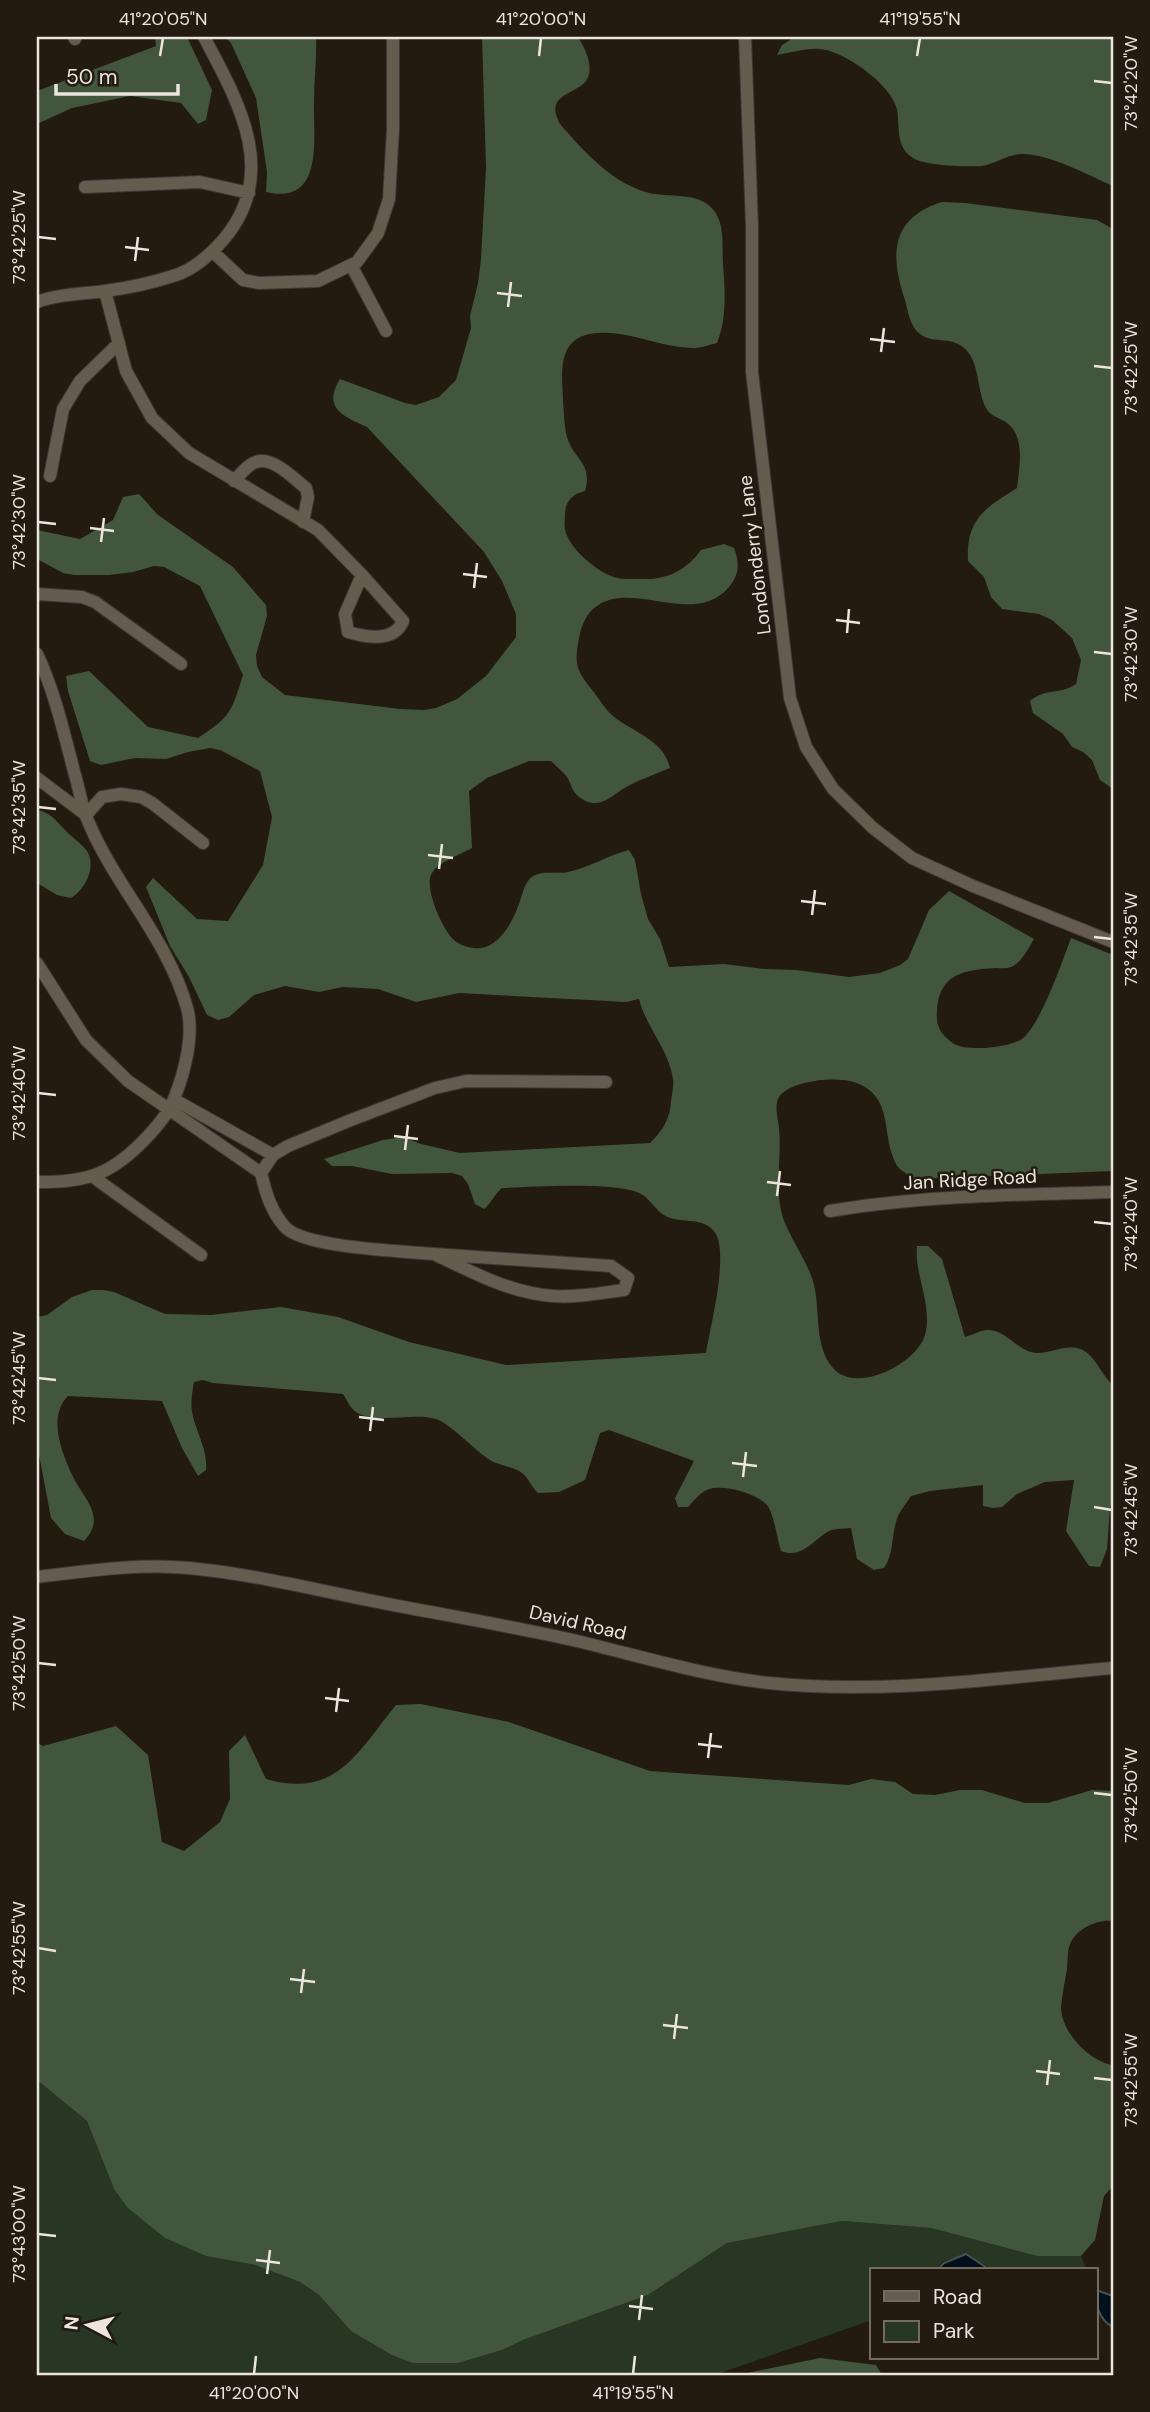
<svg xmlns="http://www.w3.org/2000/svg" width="1150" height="2412" viewBox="0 0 1150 2412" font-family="'DM Sans',sans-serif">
<rect width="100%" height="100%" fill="#231a10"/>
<path fill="#273723" d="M37 2080 87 2121 114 2189 206 2256 255 2265 300 2282 319 2295 351 2331 458 2363 502 2350 523 2340 648 2295 727 2243 842 2221 931 2228 1037 2256H1081L1087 2270H991L989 2267 967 2255 943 2261 936 2270H872V2320L715 2375H37Z"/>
<path fill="#42553d" d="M155 37H187L212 90 206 120 198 124 181 103 130 96 72 108 37 124V91L156 46Z
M225 37H316C317 59 314 80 314 102 313 137 325 206 266 192L267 172 256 98 231 43Z
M482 37H578C585 48 595 68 586 81 577 94 543 94 560 124 564 129 570 135 574 140 595 162 616 183 646 192 669 199 700 190 715 212 725 226 722 248 723 264 725 290 727 319 717 343 708 345 699 349 691 348 657 347 624 328 590 334 557 340 562 374 563 400 564 412 564 425 567 437 574 460 593 463 585 491 573 494 566 500 565 513 565 518 564 524 565 529 568 547 593 568 609 575 619 580 630 579 641 579 666 580 686 571 701 550L724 544 734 548C740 563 739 575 729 587 694 628 633 580 597 606 587 612 581 626 579 638 574 664 576 670 593 691 599 699 605 709 613 716 634 733 664 740 670 768 656 774 641 779 628 786 611 795 599 813 578 796 572 791 571 784 567 777 563 772 556 766 551 761H529L487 778 469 791 472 848C461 854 439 862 432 873 423 887 443 931 455 941 462 946 472 949 480 948 501 946 514 919 520 901 522 895 524 886 528 881 537 868 555 875 568 872 589 868 608 855 629 850L635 860 641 894 648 919 660 939 669 967 724 964 765 969 796 970 849 977 880 973 900 965 908 959 929 910 949 891 1034 939C1028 949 1022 962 1011 967 1007 969 999 968 995 968 965 970 940 973 937 1009 936 1024 938 1031 950 1041 959 1049 974 1048 986 1048 997 1047 1012 1045 1022 1039 1041 1024 1062 962 1071 938L1113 955V1171L916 1179C910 1175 902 1172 898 1167 879 1137 897 1097 854 1082 837 1076 790 1080 779 1097 774 1105 778 1119 779 1128 782 1157 774 1190 783 1218 791 1240 806 1259 813 1281 821 1308 813 1345 833 1368 857 1395 917 1363 925 1335 933 1305 914 1275 917 1246H928L942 1259 965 1337C972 1335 979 1331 986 1330 1005 1328 1017 1351 1036 1353 1050 1354 1065 1344 1080 1349 1095 1354 1101 1375 1113 1385V1497L1110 1508 1107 1549 1100 1567 1089 1566 1066 1531 1074 1480 1045 1482 1017 1494 1002 1507 993 1508 983 1506V1485L930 1491 911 1496C906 1504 898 1513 896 1522 891 1539 894 1553 884 1568L874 1570 857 1559 851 1528C844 1529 836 1528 829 1531 812 1541 802 1559 781 1551 777 1538 775 1520 769 1508 761 1494 724 1484 709 1489 700 1492 694 1501 688 1507H678L675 1498 694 1461 609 1430 600 1433 585 1480 559 1492 538 1493C531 1487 529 1478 522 1473 514 1466 497 1466 487 1458 474 1449 449 1423 436 1419 412 1412 376 1425 356 1412 350 1408 347 1400 343 1394L213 1383 203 1380 194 1382C192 1393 190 1405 193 1416 197 1434 208 1451 206 1470L198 1476 182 1448 162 1401 68 1396C47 1417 62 1453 73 1477 84 1499 107 1517 84 1541L65 1534 51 1518 37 1444V1317L47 1315 72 1297 92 1290H103L114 1292 165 1314 211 1315 281 1307 338 1317 409 1342 506 1365 706 1353C711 1324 727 1262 717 1236 708 1217 687 1223 670 1218 657 1214 652 1200 641 1194 618 1181 530 1187 502 1188 494 1194 492 1203 484 1209L475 1204 468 1184 462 1176 452 1173 392 1174 352 1166H332L324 1159 383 1140 403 1137 421 1144 460 1153 650 1143C663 1130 670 1119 671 1101 672 1094 674 1086 673 1079 669 1050 646 1027 639 999L626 1002 459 993 416 1002 378 989 343 987 319 992 285 986 254 995 229 1017 218 1020 207 1015 189 977 170 946 146 887 153 878 197 919 228 921 263 865 272 817 260 771 220 750 210 748 188 752 166 759 135 758 101 765 90 761 68 691 66 676 89 671 148 727 198 738C231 716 231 713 243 675L200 586 164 567 154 566 133 572 109 575H74L63 573 37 559V530L80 539 113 520 123 497 139 494 158 515 233 567 266 605 267 616 256 655 257 666 262 677 285 695 400 709 424 710 436 708 457 699 486 676 516 637V614L502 581 484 552 367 427C343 416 322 408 340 379L405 403 416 405 439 397 456 380 471 328 470 316 478 283 481 259 486 168Z
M795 37H1113V186C1088 175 1050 154 1022 154 1008 154 995 164 982 166 966 167 926 166 913 158 895 147 900 126 897 109 891 84 843 50 819 49 807 48 789 53 777 55L782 45Z
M942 202 965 203 1097 220 1113 229V789L1100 780 1092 760 1083 752 1072 747 1063 734 1033 713 1030 701C1045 688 1060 695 1076 684L1081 660 1072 638 1052 620 1039 614 1002 609 991 597 984 577 968 561C966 519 985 508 1017 488 1019 468 1026 437 1007 423 999 417 991 417 986 408 977 391 980 368 968 352 953 334 934 345 920 334 910 327 908 311 905 300 890 256 890 218 942 202Z
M37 810C51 812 57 822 67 832 73 838 82 844 87 851 97 867 85 890 71 898L57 895 37 883Z
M421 1704 509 1722 650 1771 849 1785 871 1779 895 1782 913 1794 935 1795 960 1790H982L1025 1803H1048L1092 1790 1113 1791V1921C1098 1919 1078 1928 1071 1942 1067 1949 1068 1961 1067 1969 1065 1981 1062 1995 1061 2007 1061 2032 1090 2062 1113 2065V2186L1104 2196 1095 2240 1081 2256H1037L931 2228 842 2221 727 2243 648 2295 523 2340 502 2350 458 2363H413L392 2355 351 2331 319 2295 300 2282 255 2265 206 2256 165 2238 128 2208 114 2189 87 2121 37 2080V1743L43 1746 116 1726 148 1755 162 1842 184 1851 220 1822 230 1799 229 1751 245 1735 266 1779C336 1799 357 1753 396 1705Z
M820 2358 876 2365 882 2375H737Z"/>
<path fill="#00111b" stroke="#465156" stroke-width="2" d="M966 2254 990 2270H937L944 2263Z
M1096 2290 1113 2296V2327C1098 2319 1096 2305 1096 2290Z"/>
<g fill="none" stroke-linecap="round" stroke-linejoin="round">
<defs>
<path id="minor" d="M74 37 75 39
M745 37 752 226V372L790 698 806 747 833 789 873 828 912 858 973 886 1113 942
M85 187 200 182 249 193
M213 252 243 280 259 283 318 281 357 262 378 233 389 199 393 129V37
M351 265 386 331
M105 291 126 371 152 418 189 453 318 530 362 575
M37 302C59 294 82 294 105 291 128 288 151 283 173 276 194 270 210 255 224 239 280 173 238 101 204 37
M50 476 63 409 80 381 119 343
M234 481C240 475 248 464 256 462 273 456 294 479 306 488L308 497 303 522
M362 575 403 621C394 643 365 637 348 632L345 614Z
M37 594 82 597 95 602 181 664
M37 654C55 692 64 734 75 775 79 788 81 803 86 816 112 883 168 938 187 1008 193 1029 188 1055 182 1076 173 1105 169 1113 149 1135 114 1173 89 1183 37 1182
M37 778 86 815 102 797 121 794 141 797 152 803 203 843
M37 963 86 1040 128 1081 261 1173
M175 1100 273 1155
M92 1176 201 1255
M830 1211C923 1195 1019 1195 1113 1192
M434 1254C403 1251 304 1248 285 1227 271 1211 266 1194 261 1173L273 1155 288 1146 351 1120 435 1088 466 1081 606 1082
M434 1254 611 1266 628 1278 624 1290C601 1293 575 1298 553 1296 510 1293 472 1272 434 1254Z
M37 1577C87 1571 138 1563 189 1568 253 1574 316 1590 378 1602 444 1615 511 1626 577 1641 640 1656 705 1676 769 1683 884 1695 999 1678 1113 1668"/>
</defs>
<use href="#minor" stroke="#3d3632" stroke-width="14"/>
<use href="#minor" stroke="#665b4f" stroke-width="12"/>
</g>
<path fill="none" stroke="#ebe5de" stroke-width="2.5" d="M160 56 163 38M539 56 541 38M917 56 920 38M1094 81 1112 83M38 237 56 239M125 247 149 250M135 261 138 237M497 293 522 296M508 307 511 282M870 339 895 342M881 352 884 328M1094 366 1112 368M38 522 56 524M90 528 114 531M101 542 104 518M463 574 487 577M474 588 477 563M836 620 860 623M847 633 849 609M1094 652 1112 654M38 807 56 809M428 855 453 858M439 869 442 844M801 901 826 904M812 915 815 890M1094 937 1112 939M38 1093 56 1095M394 1136 418 1139M405 1150 408 1125M767 1182 791 1185M777 1196 780 1171M1094 1222 1112 1224M38 1378 56 1380M359 1417 384 1420M370 1431 373 1407M732 1463 757 1466M743 1477 746 1452M1094 1507 1112 1510M38 1663 56 1665M325 1698 349 1701M336 1712 339 1688M698 1744 722 1747M708 1758 711 1733M1094 1793 1112 1795M38 1948 56 1951M290 1979 315 1982M301 1993 304 1969M663 2025 688 2028M674 2039 677 2014M1036 2071 1060 2074M1094 2078 1112 2080M1047 2085 1050 2060M38 2234 56 2236M256 2260 280 2263M267 2274 270 2250M629 2306 653 2309M639 2320 642 2295M254 2374 256 2356M633 2374 635 2356"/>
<g text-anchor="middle" stroke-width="5" stroke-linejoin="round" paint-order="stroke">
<g font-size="19" fill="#ebe5de" stroke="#231a10">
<text transform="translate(754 555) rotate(-97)" y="7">Londonderry Lane</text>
<text transform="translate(970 1179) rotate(-3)" y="7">Jan Ridge Road</text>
<text transform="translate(578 1622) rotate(13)" y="7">David Road</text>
</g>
</g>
<rect width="1150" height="2412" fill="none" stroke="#231a10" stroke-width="77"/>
<rect x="870" y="2268" width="228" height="91" fill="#231a10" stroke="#736b62" stroke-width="2"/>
<rect x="884" y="2291" width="35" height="10" fill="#665b4f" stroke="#736b62" stroke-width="2"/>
<text x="933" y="2304" font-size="21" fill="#ebe5de">Road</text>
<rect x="884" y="2321" width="35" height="21" fill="#273723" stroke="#736b62" stroke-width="2"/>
<text x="933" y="2338" font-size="21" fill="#ebe5de">Park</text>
<g transform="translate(88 2325) rotate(277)" stroke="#231a10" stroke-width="5" paint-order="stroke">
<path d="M0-5L12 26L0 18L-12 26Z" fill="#ebe5de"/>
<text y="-10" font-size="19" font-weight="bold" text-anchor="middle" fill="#ebe5de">N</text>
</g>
<path d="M56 84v10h122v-10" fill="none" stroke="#ebe5de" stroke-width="3.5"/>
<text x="66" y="84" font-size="21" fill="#ebe5de" stroke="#231a10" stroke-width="5" paint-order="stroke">50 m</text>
<rect x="38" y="38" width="1074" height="2336" fill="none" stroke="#ebe5de" stroke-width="2.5"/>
<g font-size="18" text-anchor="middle" fill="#ebe5de">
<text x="163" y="25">41°20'05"N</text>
<text x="541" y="25">41°20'00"N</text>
<text x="920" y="25">41°19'55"N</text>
<text transform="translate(1131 83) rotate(-90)" y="6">73°42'20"W</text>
<text transform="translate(19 237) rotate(-90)" y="6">73°42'25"W</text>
<text transform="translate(1131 368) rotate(-90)" y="6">73°42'25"W</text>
<text transform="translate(19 522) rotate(-90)" y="6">73°42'30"W</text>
<text transform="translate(1131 654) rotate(-90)" y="6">73°42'30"W</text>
<text transform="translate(19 807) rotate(-90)" y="6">73°42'35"W</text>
<text transform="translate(1131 939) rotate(-90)" y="6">73°42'35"W</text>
<text transform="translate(19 1093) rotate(-90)" y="6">73°42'40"W</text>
<text transform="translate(1131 1224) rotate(-90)" y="6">73°42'40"W</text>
<text transform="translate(19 1378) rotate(-90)" y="6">73°42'45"W</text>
<text transform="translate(1131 1510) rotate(-90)" y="6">73°42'45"W</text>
<text transform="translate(19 1663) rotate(-90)" y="6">73°42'50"W</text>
<text transform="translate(1131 1795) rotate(-90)" y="6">73°42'50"W</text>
<text transform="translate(19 1948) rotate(-90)" y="6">73°42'55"W</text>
<text transform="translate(1131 2080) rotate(-90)" y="6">73°42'55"W</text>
<text transform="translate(19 2234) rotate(-90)" y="6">73°43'00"W</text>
<text x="254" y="2399">41°20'00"N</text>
<text x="633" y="2399">41°19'55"N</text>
</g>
</svg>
